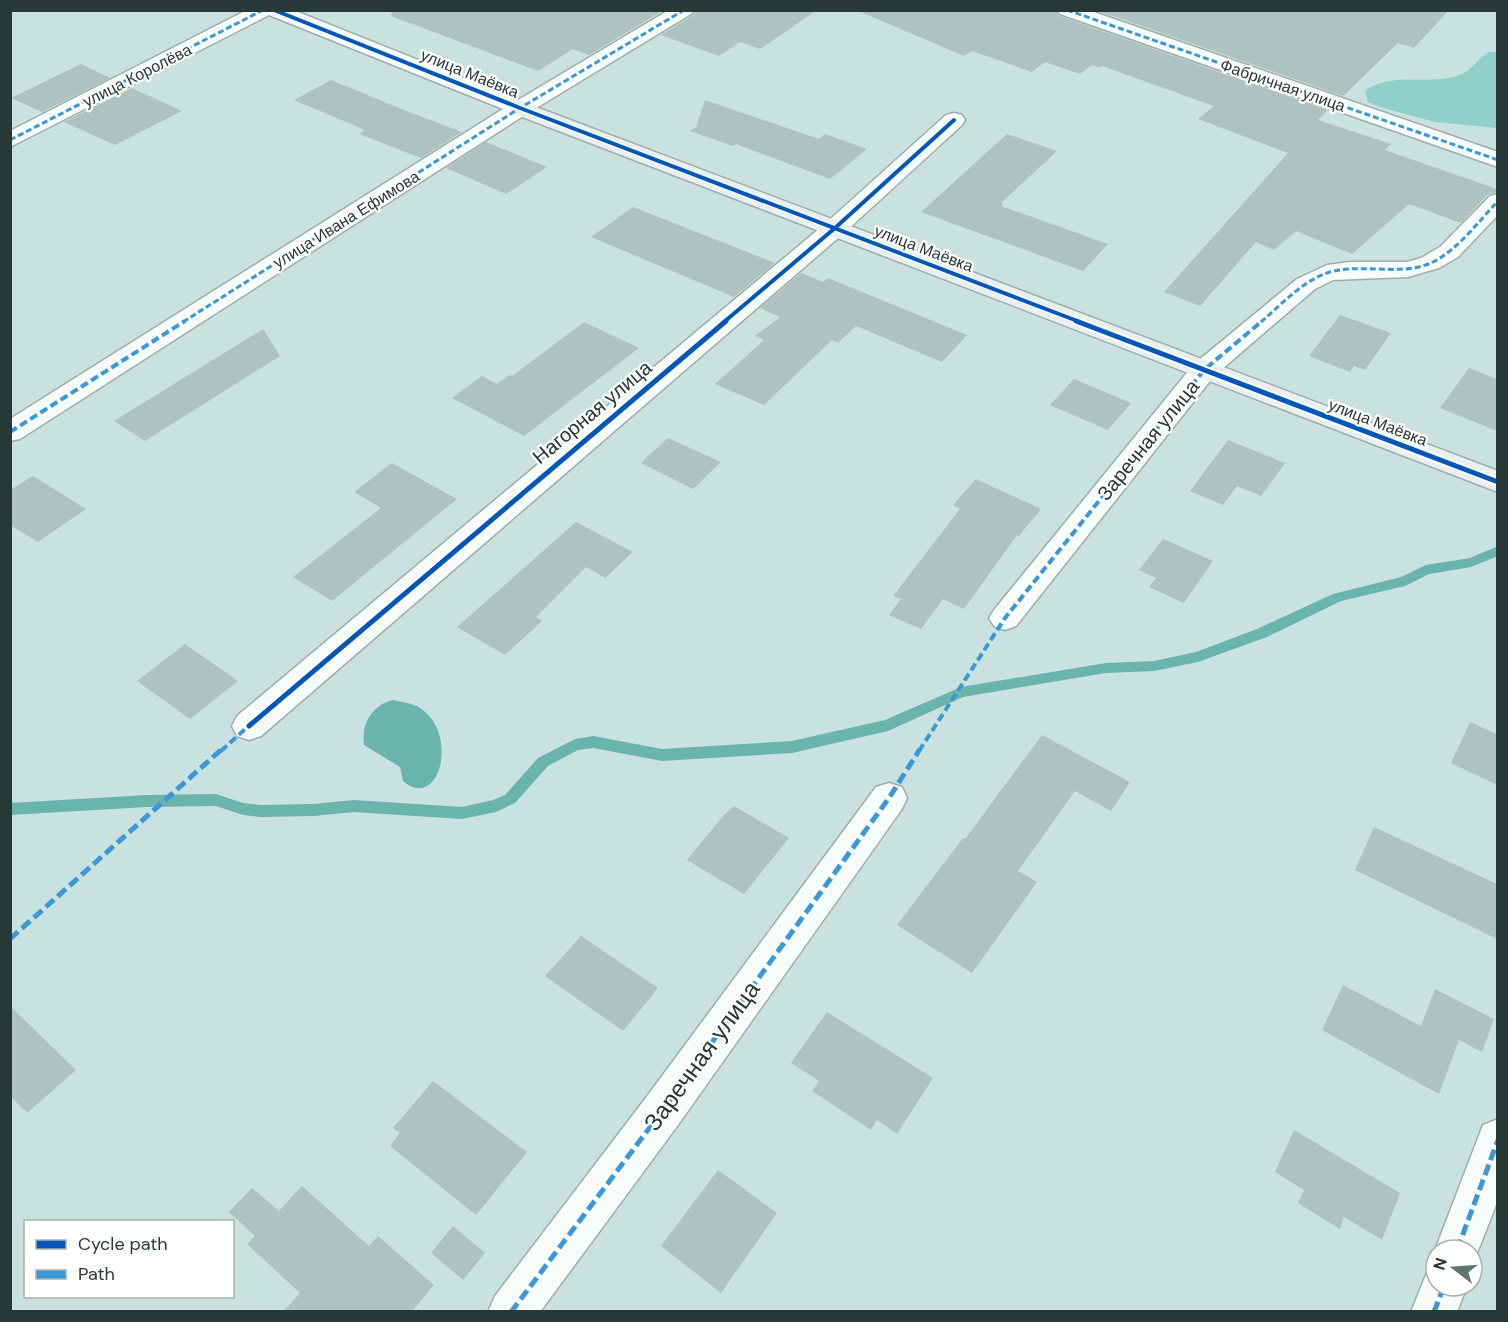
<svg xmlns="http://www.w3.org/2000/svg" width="1508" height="1322" viewBox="0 0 1508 1322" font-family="'DM Sans',sans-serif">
<rect width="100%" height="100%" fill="#cae2df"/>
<path fill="#8fd1c9" d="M1489 52H1497V128L1435 122 1380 107 1368 102 1365 91C1392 71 1430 86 1460 75 1472 70 1478 58 1489 52Z"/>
<path fill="#69b4ab" d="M393 700C402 702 412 703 420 708 460 734 439 812 403 781L400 767 364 745C361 724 372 705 393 700Z"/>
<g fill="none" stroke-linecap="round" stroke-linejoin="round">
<path fill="#69b4ab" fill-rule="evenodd" d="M1498 546V556L1471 567 1429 574 1405 586 1341 601 1267 637 1198 662 1154 671 1106 673 963 697 888 731 792 753 662 761 593 748 578 750 548 766 515 803 496 812 462 819 354 812 314 816 260 817 243 815 216 806 147 807 10 815V803L147 795 216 794 243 803 260 805 314 804 354 800 462 807 493 800 505 795 538 758 575 739 593 736 662 749 792 741 885 720 961 687 1106 663 1154 661 1196 652 1257 629 1333 594 1401 577 1426 565 1470 558Z"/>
</g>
<path fill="#aec2bf" d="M392 10H664L589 55 573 49 538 71 391 16Z
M696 10H817L760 49 740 42 719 56 661 35 692 16Z
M856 10H1055L1059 16 1328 110 1318 120 1391 144 1385 150 1497 189V192L1488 194 1461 223 1409 204 1352 254 1296 231 1274 250 1256 242 1200 306 1164 292 1288 153 1198 119 1214 106 1102 66 1100 68 1092 65 1080 74 1045 62 1032 72 972 51 964 56Z
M1096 10H1449L1414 48 1398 43 1343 96Z
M81 64 110 78 42 112 11 98Z
M331 80 409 112 462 132 421 158 359 134 365 130 294 100Z
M132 88 182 111 115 145 64 122Z
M705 100 819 139 825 134 867 149 830 179 736 144 733 146 690 131 696 127Z
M1007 134 1057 151 1001 203 1003 204 1001 206 1108 244 1083 271 921 212Z
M486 142 547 167 506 194 446 168Z
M633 207 775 263 734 297 591 237Z
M801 273 823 282 828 278 967 335 942 362 856 326 838 343 832 340 764 405 715 384 764 340 755 336 780 317 760 308Z
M1340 315 1391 333 1365 370 1354 366 1350 372 1309 356Z
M584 322 639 348 524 436 452 398 482 376 497 384 509 375 512 376Z
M263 329 280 356 145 441 114 421Z
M1469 368 1497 379V431L1440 408Z
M1074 379 1131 403 1108 430 1050 405Z
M668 438 721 462 693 489 641 463Z
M1228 440 1285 463 1261 496 1237 486 1223 505 1190 491Z
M392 463 457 499 332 601 293 577 381 508 354 492Z
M33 476 86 509 38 542 10 525V490Z
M976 479 1041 509 1019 536 1017 535 964 609 943 599 921 629 889 615 901 599 893 596 960 509 953 505Z
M576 522 633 552 605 578 586 567 536 617 542 621 505 655 457 627Z
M1163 539 1213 561 1184 603 1149 587 1156 578 1139 570Z
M185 644 238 681 190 719 137 681Z
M1470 722 1497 734V785L1451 763Z
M1042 735 1130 782 1111 811 1075 791 1018 871 1037 882 972 973 897 925 963 838 965 839Z
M734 806 789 838 744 894 687 860 723 816Z
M1374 827 1497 884V939L1355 870Z
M581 936 658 988 623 1031 545 976Z
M1343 985 1421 1026 1435 989 1494 1019 1482 1052 1459 1040 1439 1094 1322 1030Z
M10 1006 76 1070 27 1113 10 1096Z
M827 1012 933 1078 897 1134 877 1120 871 1130 812 1091 819 1081 791 1063Z
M433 1081 527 1152 476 1215 390 1146 400 1133 393 1128Z
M1294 1130 1400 1193 1382 1240 1344 1217 1340 1229 1298 1203 1304 1190 1275 1172Z
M718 1170 777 1213 721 1293 661 1246Z
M302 1186 369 1246 378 1236 434 1285 412 1311H284L300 1293 247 1244 255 1236 229 1212 252 1188 279 1211Z
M453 1226 485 1253 463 1280 431 1253Z"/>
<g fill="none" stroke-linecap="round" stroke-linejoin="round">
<defs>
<path id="street" d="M247 10H293L518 100 669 10H694L691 14 528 113 20 439 10 441V419L503 109 269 15 10 147V131Z
M1057 10H1088L1498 152V167L1060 14Z
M954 113 962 115 965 120 962 125 844 233 261 736 249 740 237 736 232 726 237 716 826 223 946 115Z
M1498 194V215L1458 257 1439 268 1408 277 1333 280 1315 289 1214 376 1016 626 1005 630 994 626 989 618 994 610 1194 364 1297 279 1327 265 1350 262H1407L1421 258 1440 247 1490 196Z
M889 783 902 787 907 798 902 809 678 1125 540 1312H488L495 1296 648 1095 876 787Z
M1498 1119V1200L1472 1266V1250H1436V1254L1435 1250 1483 1125Z
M1436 1266V1286H1467L1457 1312H1411L1428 1270Z"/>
<path id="secondary" d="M520 101 1498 471V492L512 113 509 108 512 103Z"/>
</defs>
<use href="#street" stroke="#9caeac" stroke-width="3"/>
<use href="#secondary" stroke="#9caeac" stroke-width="3"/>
<use href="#street" fill="#f7fbfa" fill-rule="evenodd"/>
<use href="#secondary" fill="#e9f0ef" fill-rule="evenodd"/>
<path stroke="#3b98d8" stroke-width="3" stroke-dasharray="6 3" stroke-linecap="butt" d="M1067 10 1498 160
M10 140 263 10
M183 322 520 108 684 10
M1261 322C1280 306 1301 282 1327 273 1360 262 1398 277 1431 263 1458 250 1478 222 1498 201"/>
<path stroke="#3b98d8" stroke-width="4" stroke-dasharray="8 4" stroke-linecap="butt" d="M10 432 185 321
M221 751 253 722
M919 751 1005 618 1204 370 1262 321"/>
<path stroke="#3b98d8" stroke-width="5" stroke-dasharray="11 5" stroke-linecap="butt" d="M10 939 222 749
M1457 1250 1498 1140
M511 1312 663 1110 889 798 920 749
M1434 1312 1444 1286"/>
<defs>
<path id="cycleway-far1" d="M274 10 520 108 1080 322
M724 322 835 228 954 120"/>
<path id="cycleway" d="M1076 321 1498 482
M249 726 726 321"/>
</defs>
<use href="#cycleway-far1" stroke="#fff" stroke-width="6"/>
<use href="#cycleway" stroke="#fff" stroke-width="9"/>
<use href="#cycleway-far1" stroke="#0057b8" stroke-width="4"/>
<use href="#cycleway" stroke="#0057b8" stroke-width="5"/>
</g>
<g text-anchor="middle" stroke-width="4.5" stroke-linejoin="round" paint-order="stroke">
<g font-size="16" fill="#273936" stroke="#fff">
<text transform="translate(470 73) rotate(22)" y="6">улица Маёвка</text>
<text transform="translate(137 75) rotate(-27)" y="6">улица Королёва</text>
<text transform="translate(1283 85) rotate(19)" y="6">Фабричная улица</text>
<text transform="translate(346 219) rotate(-32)" y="6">улица Ивана Ефимова</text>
<text transform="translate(924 248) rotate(21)" y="6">улица Маёвка</text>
<text transform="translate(1378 422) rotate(21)" y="6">улица Маёвка</text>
</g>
<g font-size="20" fill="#273936" stroke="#fff">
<text transform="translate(592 412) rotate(-40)" y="7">Нагорная улица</text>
<text transform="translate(1148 440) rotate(-51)" y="7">Заречная улица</text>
</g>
<g font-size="24" fill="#273936" stroke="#fff">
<text transform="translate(702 1056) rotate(-54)" y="8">Заречная улица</text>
</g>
</g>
<rect width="1508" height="1322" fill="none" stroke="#273936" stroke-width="24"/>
<rect x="24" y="1220" width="210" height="78" fill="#ffffff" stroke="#a9b0af" stroke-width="1.5"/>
<rect x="36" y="1240" width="30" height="9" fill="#0057b8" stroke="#a9b0af" stroke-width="1.5"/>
<text x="78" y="1250" font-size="18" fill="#273936">Cycle path</text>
<rect x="36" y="1270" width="30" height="9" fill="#3b98d8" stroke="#a9b0af" stroke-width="1.5"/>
<text x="78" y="1280" font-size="18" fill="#273936">Path</text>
<g transform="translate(1454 1268) rotate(287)"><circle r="28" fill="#ffffff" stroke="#a9b0af" stroke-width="1.5"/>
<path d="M0-4.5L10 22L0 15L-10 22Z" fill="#607471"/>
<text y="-9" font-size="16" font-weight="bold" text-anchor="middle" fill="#273936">N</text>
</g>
</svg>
